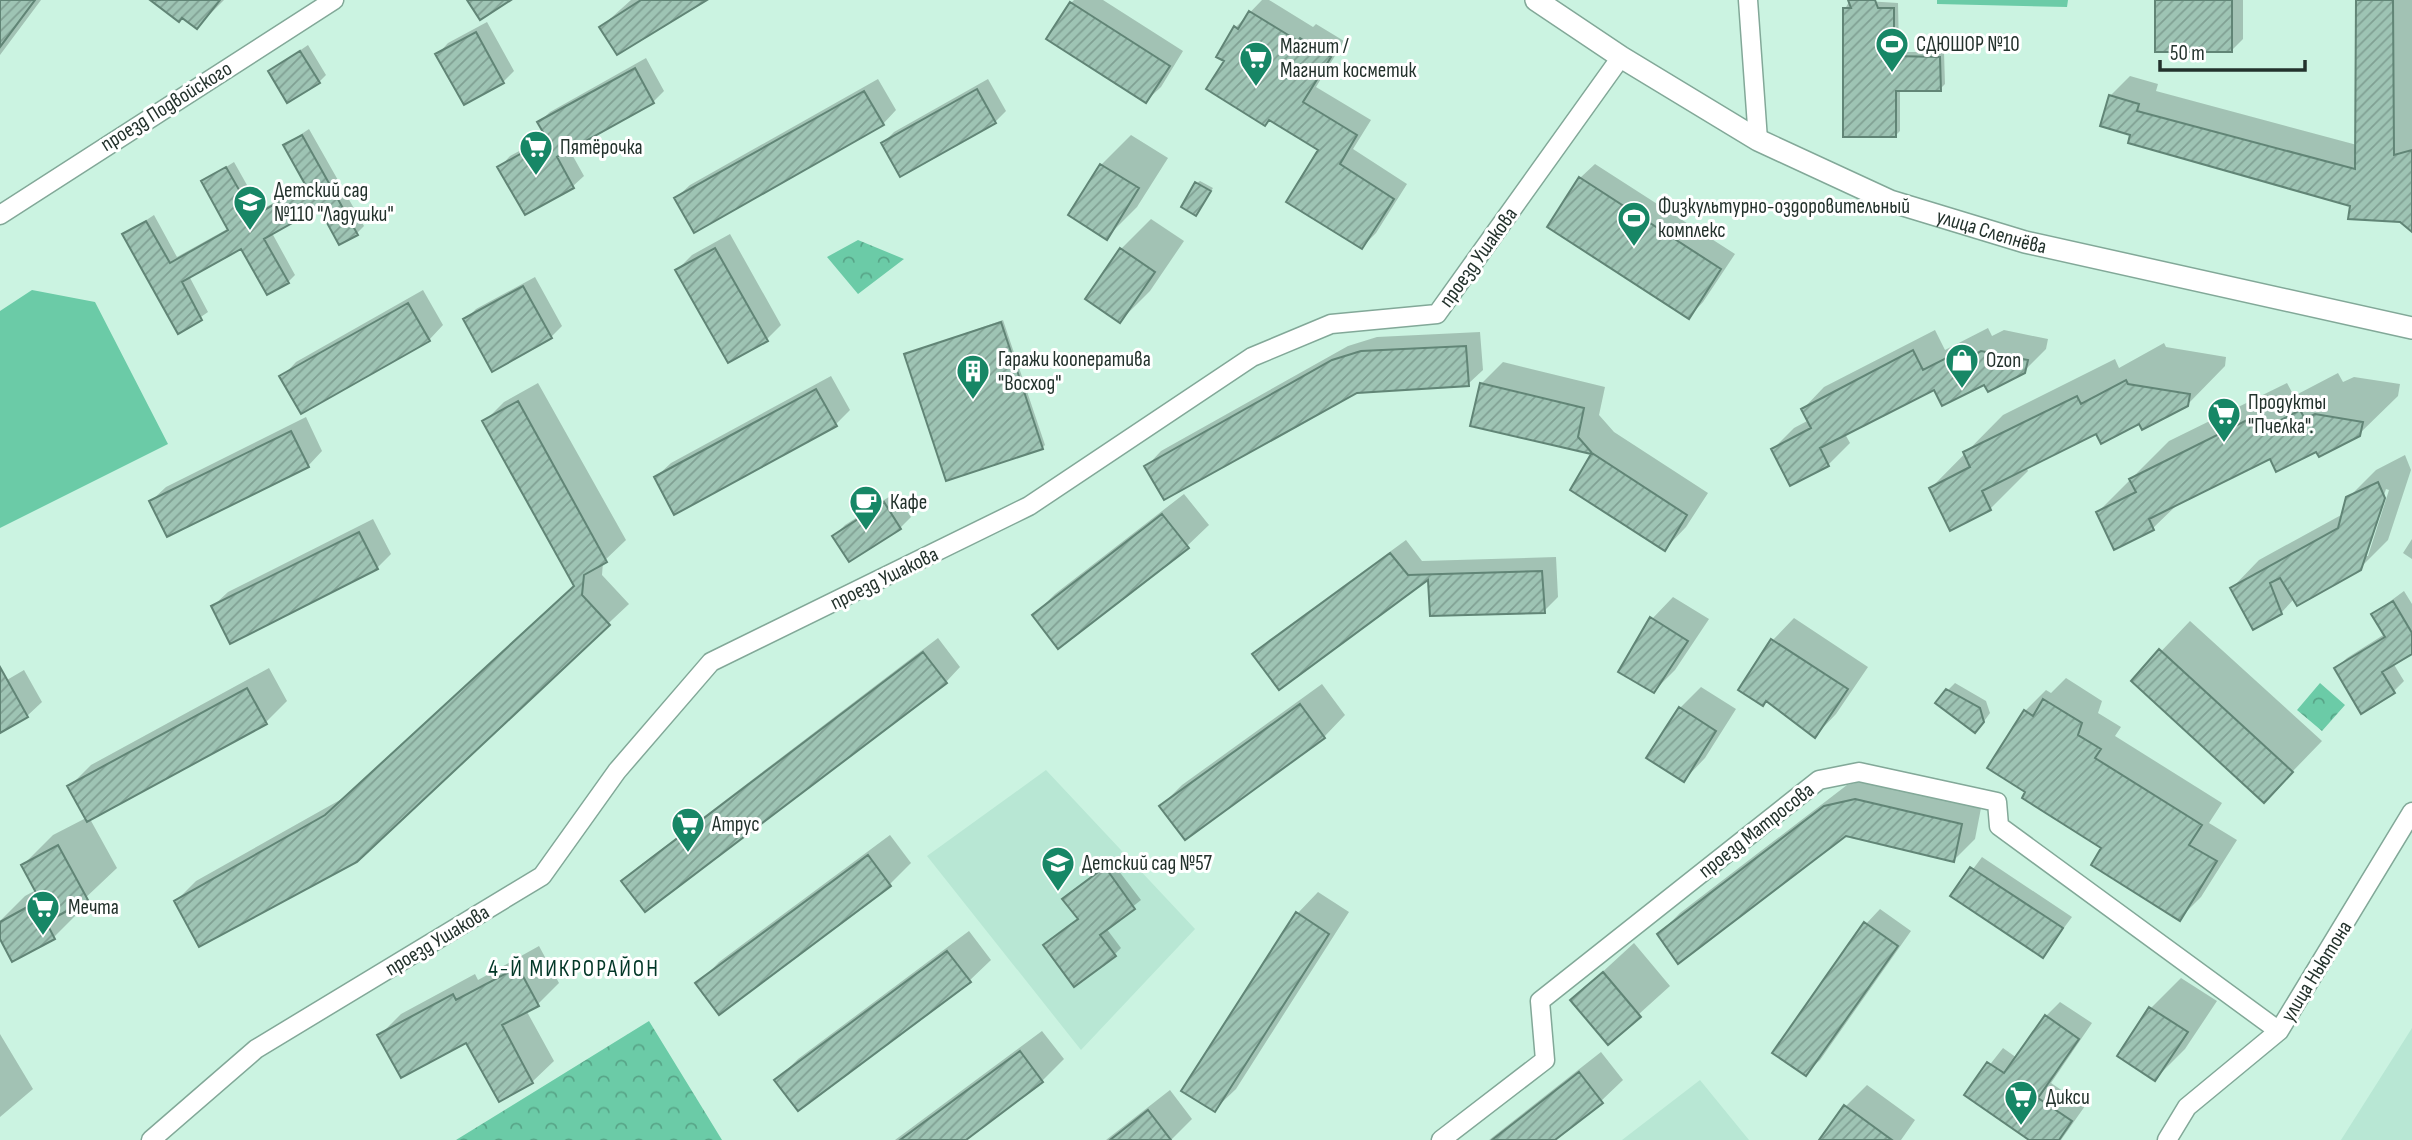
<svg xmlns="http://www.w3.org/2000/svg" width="2412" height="1140" viewBox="0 0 2412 1140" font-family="'Sofia Sans Condensed',sans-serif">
<defs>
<pattern id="park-crowns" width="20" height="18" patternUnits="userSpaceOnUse" patternTransform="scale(1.75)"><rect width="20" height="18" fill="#6bcba7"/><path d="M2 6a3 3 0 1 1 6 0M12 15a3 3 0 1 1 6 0" fill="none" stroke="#58a588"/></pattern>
<pattern id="building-hatch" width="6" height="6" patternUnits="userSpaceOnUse" patternTransform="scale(1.75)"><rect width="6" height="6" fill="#9ec4b4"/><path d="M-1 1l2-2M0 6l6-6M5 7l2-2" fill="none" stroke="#80a093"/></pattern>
</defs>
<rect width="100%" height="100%" fill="#cbf3e1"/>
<path fill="#b8e7d4" d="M1046 770 1195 929 1081 1050 927 856Z
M2412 1028V1140H2341Z
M1700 1080 1749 1140H1622Z"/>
<path fill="#6bcba7" d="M1937 0H2068L2067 7 1937 4Z
M32 290 95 302 168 444 0 528V311Z"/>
<path fill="url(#park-crowns)" d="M858 240 904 259 858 294 827 257Z
M2320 683 2345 705 2322 731 2297 710Z
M649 1021 722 1140H456Z"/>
<path fill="#0003" fill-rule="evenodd" d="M0 0H41L0 55Z
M153 0H224L197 27Z
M631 0H704L601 27Z
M1074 0H1103L1183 51 1161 87 1146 101 1071 3Z
M1262 0H1269L1313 27 1316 24 1344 41 1316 87 1371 120 1353 149 1407 184 1376 233 1362 247 1320 150 1226 61 1236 27Z
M1850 0 1898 3 1899 52H1944L1945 84 1940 89H1900V131L1895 136 1845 9Z
M2157 0H2243V39L2232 50Z
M2358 0H2412V226L2401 220H2356L2350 218 2352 205 2132 134 2110 96 2130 76 2158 84 2156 91 2357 145Z
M487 22 514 71 503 82 438 54 448 43Z
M308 45 326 75 319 82 270 71Z
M646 58 664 91 653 102 569 149 584 176 573 186 500 167 510 156 547 136 539 122 550 112Z
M878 79 896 110 883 124 676 198 690 185Z
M988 79 1006 111 995 122 883 143 894 132Z
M309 129 364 226 357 233 319 206 272 233 295 275 288 282 242 247 189 276 208 312 179 332 124 235 154 215 177 257 229 228 204 181 234 162 261 210 307 184 285 145Z
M1131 135 1168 158 1137 207 1107 237 1070 214 1101 165Z
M1595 164 1735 254 1703 302 1689 317 1580 178Z
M1200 181 1213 188 1196 214 1197 183Z
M1151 219 1184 241 1150 291 1120 321 1087 298 1121 249Z
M730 234 781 325 767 339 677 270 692 255Z
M535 277 562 326 551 337 465 320 476 309Z
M423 290 443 325 429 340 282 377 296 362Z
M1003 320 1045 445 1042 448 906 354Z
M1988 328 1992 336 2004 330 2048 339 2046 349 2024 371 1984 382 1935 388 1845 434 1850 443 1828 465 1791 484 1773 449 1794 428 1809 420 1803 409 1824 387 1935 330 1945 350Z
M1480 332 1483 370 1468 384 1357 391 1147 466 1161 451 1348 346 1377 337Z
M2164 343 2166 347 2226 357 2225 366 2187 405 2139 422 2097 432 2026 467 2028 471 1990 509 1931 488 2003 415 2115 359 2119 368Z
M1503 362 1605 387 1599 415 1614 432 1708 493 1686 527 1665 549 1572 489 1593 452 1472 425 1481 384Z
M2338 373 2343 382 2354 377 2400 384 2398 396 2359 434 2317 450 2271 457 2180 502 2153 528 2115 547 2098 512 2169 441 2287 383 2294 396Z
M831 376 850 410 835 425 656 477 671 463Z
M538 383 626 540 603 562 602 575 629 604 356 860 176 901 196 881 347 796 576 585 484 422 504 402Z
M306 417 322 451 308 466 151 501 166 487Z
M2405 455 2411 470 2388 540 2360 568 2294 599 2281 613 2232 588 2259 560 2343 514 2348 498 2376 470ZM2386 489 2389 490 2368 556H2364Z
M895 493 911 517 900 528 834 536 845 525Z
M1184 494 1209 525 1187 546 1034 615 1055 594Z
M373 519 391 554 377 568 213 606 228 592Z
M2412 539V559L2403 553Z
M1406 540 1422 561 1556 557 1558 597 1544 611 1430 576 1255 654 1269 640Z
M2404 591 2412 604V652L2393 663 2404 681 2393 692 2336 668 2347 658 2385 634 2373 614Z
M1673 597 1709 619 1675 670 1654 691 1652 619Z
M1794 618 1868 667 1836 714 1815 736 1767 699 1740 689 1773 640Z
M2190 621 2322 741 2264 801 2133 681Z
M938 638 960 667 946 682 624 881 638 867Z
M269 668 287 701 266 722 90 819 117 868 81 902 84 907 54 937 13 959 0 935V921L25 896 36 890 23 865 53 835 86 818 69 787 91 765Z
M24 670 42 702 27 716 0 731V684Z
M2066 678 2102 701 2098 713 2121 727 2115 736 2222 803 2209 823 2237 840 2201 897 2180 918 2104 847 2028 792 2025 711 2046 690 2051 693Z
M1955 683 1986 701 1990 713 1982 724 1948 690Z
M1322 684 1345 715 1324 737 1185 838 1161 806 1182 785Z
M1701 687 1736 709 1705 758 1684 780 1680 708Z
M1877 778 1982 803 1975 839 1954 860 1846 834 1659 934 1680 913 1847 785Z
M890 835 911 863 890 884 719 1012 698 984 719 962Z
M1982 857 2072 917 2043 956 1953 896Z
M1112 862 1141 900 1106 928 1121 948 1114 955 1045 945 1079 918 1071 892Z
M1318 892 1349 912 1236 1089 1214 1110 1297 914Z
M1880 909 1911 931 1820 1060 1805 1074 1866 924Z
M969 931 991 960 969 981 777 1080 798 1059Z
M1634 943 1670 986 1608 1042 1572 1000Z
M539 946 559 983 538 1004 526 1010 554 1061 532 1082 467 1040 380 1035 401 1014 475 974 478 980Z
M2181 978 2217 1001 2185 1049 2155 1079 2119 1055 2151 1008Z
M2060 1002 2092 1023 2051 1083 2085 1106 2061 1140H2032L1966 1095 2003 1048 2017 1058 2046 1016Z
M1042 1031 1064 1059 1042 1081 963 1140H895Z
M0 1034 33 1089 0 1117Z
M1601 1052 1623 1080 1601 1101 1552 1140H1489Z
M1867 1085 1915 1120 1901 1140H1821L1845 1107Z
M1170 1090 1192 1119 1171 1140H1106Z"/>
<path fill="url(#building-hatch)" stroke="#618576" stroke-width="2" d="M0 0H35L0 47Z
M150 0H220L197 29 182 18 179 22Z
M467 0H511L480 20Z
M641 0H707L617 55 599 27Z
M1848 0H1875L1878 8H1894V56L1940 57 1941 91H1896V137H1843V8H1851Z
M2155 0H2232V52H2155Z
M2356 0H2393L2394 155 2412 150V232L2400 222 2348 219 2350 206 2128 143 2130 135 2100 126 2109 95 2139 104 2137 111 2355 169Z
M1070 2 1170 66 1146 103 1046 39Z
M1249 11 1298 41 1300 38 1331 57 1303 102 1357 135 1340 164 1394 199 1362 249 1286 202 1318 150 1269 120 1265 126 1206 89 1224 61 1216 57 1234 26 1238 29Z
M476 32 504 83 464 105 435 54Z
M300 51 320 83 287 103 268 71Z
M635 68 654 103 557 157 574 188 525 215 497 167 547 139 537 122Z
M977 89 996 123 900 177 881 143Z
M864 91 884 125 694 233 674 198Z
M302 135 358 235 339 245 319 208 264 239 289 283 267 295 241 249 182 282 202 320 178 334 122 234 146 221 170 263 228 230 201 181 226 167 254 216 306 186 283 145Z
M1100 164 1139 188 1107 240 1068 215Z
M1579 177 1721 269 1689 319 1547 227Z
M1195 182 1211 191 1196 216 1181 207Z
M715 248 768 341 728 363 675 270Z
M1120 248 1155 272 1120 323 1085 299Z
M523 286 552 338 492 372 463 319Z
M408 303 430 341 301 414 279 376Z
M1001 322 1043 449 946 481 904 354Z
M1466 346 1469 386 1357 393 1164 500 1144 466 1332 360 1361 351Z
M1966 348 1970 357 1981 351 2028 360 2025 373 1988 392 1984 385 1942 406 1934 390 1820 448 1829 466 1790 486 1771 449 1811 428 1801 409 1913 350 1923 370Z
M2126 380 2128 384 2190 394 2188 406 2142 430 2139 424 2101 444 2096 434 1982 491 1991 510 1950 531 1929 488 1970 467 1963 452 2077 396 2081 404Z
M1480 383 1584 408 1578 437 1592 453 1687 515 1665 551 1570 490 1591 454 1470 426Z
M816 389 837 426 674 515 654 477Z
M518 401 607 562 584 575 582 595 610 625 357 862 199 947 174 901 325 815 574 586 482 421Z
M2300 410 2305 419 2315 414 2363 422 2360 436 2319 457 2316 452 2276 472 2270 459 2149 519 2154 530 2114 550 2096 512 2136 492 2129 479 2249 419 2256 433Z
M291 431 309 467 167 537 149 501Z
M2378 482 2385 498 2361 570 2297 606 2280 578 2270 583 2282 614 2253 630 2230 588 2338 528 2346 497Z
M884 502 901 529 849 562 832 536Z
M1162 514 1189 548 1058 649 1032 615Z
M359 532 378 569 230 644 211 606Z
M1390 553 1408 575 1542 571 1545 613 1430 616 1428 580 1279 690 1252 654Z
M2393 601 2412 633V654L2382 672 2395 693 2361 714 2334 668 2385 637 2371 614Z
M1650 617 1688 641 1654 693 1618 672Z
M1771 639 1848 689 1815 738 1766 701 1763 706 1738 690Z
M2159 649 2293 772 2264 803 2131 681Z
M923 652 947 683 645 912 621 881Z
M0 667 28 717 0 733Z
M247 688 267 724 87 822 67 786Z
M1946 689 1980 708 1984 722 1975 733 1935 703Z
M2043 699 2082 723 2078 735 2101 749 2095 758 2202 825 2189 845 2217 861 2180 921 2091 865 2101 848 2022 798 2025 792 1987 768 2024 710 2033 716Z
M1300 704 1325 738 1185 840 1159 806Z
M1679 707 1716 731 1684 782 1646 758Z
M1855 799 1962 824 1954 862 1846 836 1678 964 1657 934 1824 806Z
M58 845 88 900 46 922 55 939 12 962 0 939V922L40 900 21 865Z
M868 855 891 886 719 1015 695 983Z
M1105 867 1135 909 1100 935 1116 956 1074 987 1043 945 1078 919 1062 899Z
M1970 867 2063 928 2043 958 1950 896Z
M1296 912 1329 934 1215 1112 1181 1091Z
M1864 922 1898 946 1806 1076 1772 1053Z
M947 951 971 982 798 1111 774 1080Z
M518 967 539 1006 502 1025 533 1083 499 1102 466 1043 401 1078 377 1035 453 994 456 1000Z
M1603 972 1641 1017 1608 1045 1570 1000Z
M2149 1007 2188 1032 2155 1081 2117 1056Z
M2045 1015 2079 1039 2038 1098 2072 1121 2059 1140H2029L1964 1095 1987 1062 2004 1073Z
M1020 1051 1043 1082 966 1140H900Z
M1579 1072 1603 1103 1555 1140H1492Z
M1844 1105 1892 1140H1819Z
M1148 1110 1171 1140H1110Z"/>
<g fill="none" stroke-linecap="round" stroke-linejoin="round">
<defs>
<path id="minor" d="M1748 0 1758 140
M0 215 334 0
M151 1140 256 1049 542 876 617 771 711 662 1029 506 1252 357 1331 324 1437 314 1621 57
M1441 1140 1545 1060 1540 1001 1819 780 1859 772 1997 802 1999 826 2279 1031
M2167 1140 2187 1107 2279 1031 2412 812"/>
<g id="tertiary">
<path id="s1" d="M1536 0 1621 57 1758 140 1890 201 2025 242 2412 328"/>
</g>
</defs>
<use href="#minor" stroke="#82a898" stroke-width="21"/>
<use href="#tertiary" stroke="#82a898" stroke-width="24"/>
<use href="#minor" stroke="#fff" stroke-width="18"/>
<use href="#tertiary" stroke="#fff" stroke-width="21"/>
</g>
<defs>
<symbol id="stadium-pin" viewBox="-11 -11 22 30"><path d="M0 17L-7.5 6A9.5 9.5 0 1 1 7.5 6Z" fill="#178766" stroke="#fff"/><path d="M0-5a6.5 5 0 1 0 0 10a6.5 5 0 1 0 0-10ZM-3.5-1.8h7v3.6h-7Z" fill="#fff"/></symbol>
<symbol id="supermarket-pin" viewBox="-11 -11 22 30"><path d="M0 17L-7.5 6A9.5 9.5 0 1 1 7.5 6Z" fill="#178766" stroke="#fff"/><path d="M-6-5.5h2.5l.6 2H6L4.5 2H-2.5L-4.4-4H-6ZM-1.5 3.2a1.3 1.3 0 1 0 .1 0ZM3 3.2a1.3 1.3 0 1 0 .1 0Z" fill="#fff"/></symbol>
<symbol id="school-pin" viewBox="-11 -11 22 30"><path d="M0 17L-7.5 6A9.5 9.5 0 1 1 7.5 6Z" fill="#178766" stroke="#fff"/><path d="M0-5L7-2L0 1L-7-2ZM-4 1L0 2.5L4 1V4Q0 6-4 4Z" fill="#fff"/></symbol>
<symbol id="shop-pin" viewBox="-11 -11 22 30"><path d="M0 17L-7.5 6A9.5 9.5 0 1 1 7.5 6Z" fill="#178766" stroke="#fff"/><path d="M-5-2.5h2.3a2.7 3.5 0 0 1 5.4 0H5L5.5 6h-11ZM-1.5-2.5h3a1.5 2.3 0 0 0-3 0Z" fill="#fff"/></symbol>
<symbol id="building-pin" viewBox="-11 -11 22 30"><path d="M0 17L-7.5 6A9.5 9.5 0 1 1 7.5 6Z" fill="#178766" stroke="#fff"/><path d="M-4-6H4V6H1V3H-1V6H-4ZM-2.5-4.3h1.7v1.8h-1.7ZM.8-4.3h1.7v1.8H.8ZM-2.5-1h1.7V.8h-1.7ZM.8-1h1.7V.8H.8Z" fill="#fff"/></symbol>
<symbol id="cafe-pin" viewBox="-11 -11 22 30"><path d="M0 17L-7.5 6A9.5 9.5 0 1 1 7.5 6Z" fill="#178766" stroke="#fff"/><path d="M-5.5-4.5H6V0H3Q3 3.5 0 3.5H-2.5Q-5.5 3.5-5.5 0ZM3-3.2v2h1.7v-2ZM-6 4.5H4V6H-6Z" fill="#fff"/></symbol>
</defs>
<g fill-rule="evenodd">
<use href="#stadium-pin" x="1873" y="25" width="38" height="52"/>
<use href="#supermarket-pin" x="1237" y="39" width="38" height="52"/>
<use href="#supermarket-pin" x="517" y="128" width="38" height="52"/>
<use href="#school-pin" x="231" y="183" width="38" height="52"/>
<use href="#stadium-pin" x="1615" y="199" width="38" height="52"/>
<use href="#shop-pin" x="1943" y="341" width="38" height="52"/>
<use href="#building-pin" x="954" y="352" width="38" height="52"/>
<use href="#supermarket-pin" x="2205" y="395" width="38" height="52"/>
<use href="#cafe-pin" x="847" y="483" width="38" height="52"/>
<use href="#supermarket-pin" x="669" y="805" width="38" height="52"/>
<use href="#school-pin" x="1039" y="844" width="38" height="52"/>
<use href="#supermarket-pin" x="24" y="888" width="38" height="52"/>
<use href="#supermarket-pin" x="2002" y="1078" width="38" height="52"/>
</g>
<g text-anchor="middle" stroke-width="6" stroke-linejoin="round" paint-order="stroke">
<g font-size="21" fill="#23322c" stroke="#fff" text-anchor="start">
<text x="1916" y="51">СДЮШОР №10</text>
<text x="1280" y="53">Магнит /<tspan x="1280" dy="24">Магнит косметик</tspan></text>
<text x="560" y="154">Пятёрочка</text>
<text x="274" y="197">Детский сад<tspan x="274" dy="24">№110 "Ладушки"</tspan></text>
<text x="1658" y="213">Физкультурно-оздоровительный<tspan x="1658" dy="24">комплекс</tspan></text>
<text x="998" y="366">Гаражи кооператива<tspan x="998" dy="24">"Восход"</tspan></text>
<text x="1986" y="367">Ozon</text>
<text x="2248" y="409">Продукты<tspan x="2248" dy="24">"Пчелка".</tspan></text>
<text x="890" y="509">Кафе</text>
<text x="712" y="831">Атрус</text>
<text x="1082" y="870">Детский сад №57</text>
<text x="68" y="914">Мечта</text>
<text x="2046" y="1104">Дикси</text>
</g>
<g font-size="21" fill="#23322c" stroke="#fff">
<text transform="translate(166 106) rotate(-32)" y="7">проезд Подвойского</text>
<text dy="7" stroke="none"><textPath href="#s1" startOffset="514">улица Слепнёва</textPath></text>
<text transform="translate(1478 257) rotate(-54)" y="7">проезд Ушакова</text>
<text transform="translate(884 578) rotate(-26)" y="7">проезд Ушакова</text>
<text transform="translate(1756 830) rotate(-38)" y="7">проезд Матросова</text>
<text transform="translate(437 940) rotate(-31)" y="7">проезд Ушакова</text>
<text transform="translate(2316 971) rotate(-58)" y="7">улица Ньютона</text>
</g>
<g font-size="23" letter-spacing="2" fill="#023727" stroke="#fff">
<text x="574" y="976">4-Й МИКРОРАЙОН</text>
</g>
</g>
<path d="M2160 60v10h145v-10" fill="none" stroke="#23322c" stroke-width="3.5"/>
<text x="2170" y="60" font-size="21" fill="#23322c" stroke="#ffffff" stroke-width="5" paint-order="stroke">50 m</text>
</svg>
